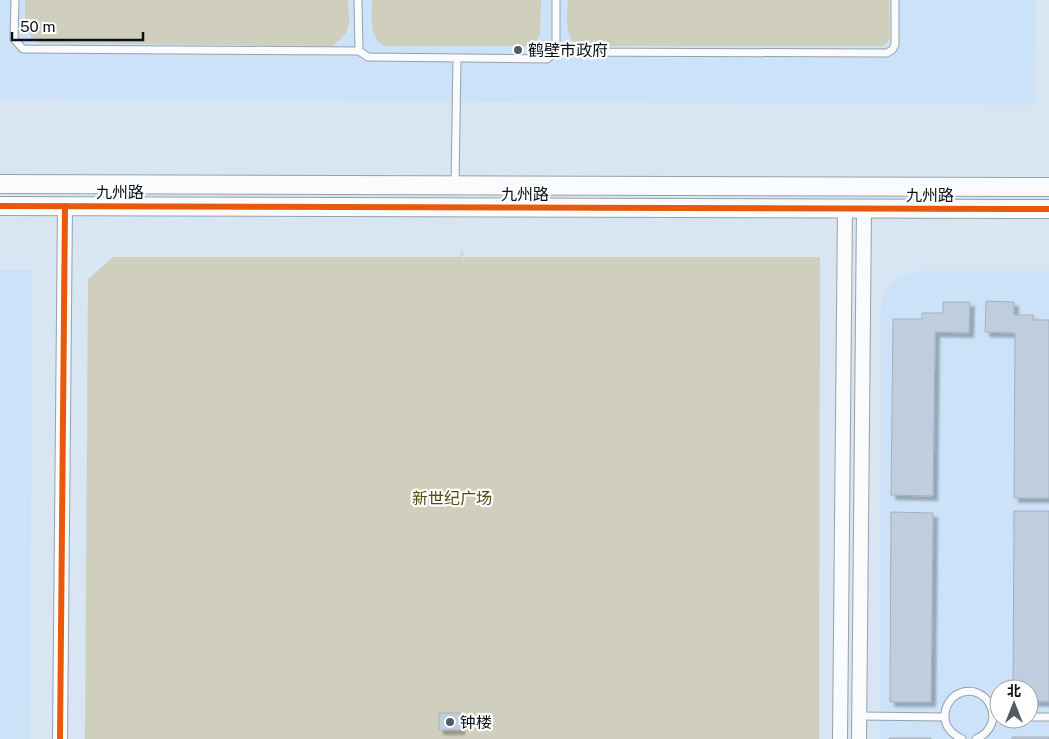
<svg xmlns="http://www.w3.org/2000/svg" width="1049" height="739" viewBox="0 0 1049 739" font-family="'Public Sans','Noto Sans SC',sans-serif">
<defs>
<filter id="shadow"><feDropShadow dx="4.5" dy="4.5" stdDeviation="1" flood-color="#0004"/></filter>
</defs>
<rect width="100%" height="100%" fill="#d8e5f2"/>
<path fill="#cce2f8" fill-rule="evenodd" d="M0 0H1036L1035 105 0 99Z
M0 270H32L30 739H0Z
M917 271H1049V739H880L881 305 887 286 899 276ZM999 689H1029V719H999Z"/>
<path fill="#d0cebc" d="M25 0H348C349 23 353 32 332 46L40 43 33 40 25 24Z
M372 0H541L540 36 535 42 527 46H386C368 39 372 15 372 0Z
M568 0H889L890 38 887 43 882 46H577C564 34 567 17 568 0Z
M113 257H820L819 739H85L88 279Z"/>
<path fill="#becede" stroke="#a6b0ba" filter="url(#shadow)" d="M986 301 1014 302V315H1033V320H1049V498H1014L1015 333 985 332Z
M943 302H970L969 333 935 332 933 496 891 495 893 319H922V313H943Z
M1014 511H1049V702L1029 701V689H1013Z
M891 512 933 513 931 702H890Z
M439 713H460V730H439Z
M1012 737H1049V739H1012Z
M889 738H931V739H889Z"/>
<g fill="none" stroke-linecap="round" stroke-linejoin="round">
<defs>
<path id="service" d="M15 0 14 39 23 49 359 51
M358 0 359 51 368 57 547 59 556 52V0
M556 52 887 53 892 50 895 45V0
M455 185 457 58
M859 716 945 717
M1029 717H1049
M962 739C952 734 944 726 945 715 945 707 950 699 956 695 985 678 1011 723 976 739"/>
<path id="minor" d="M60 739 65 206
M840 739 845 208
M859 739 864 208"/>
<path id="tertiary" d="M0 184 1049 187
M0 206 1049 209"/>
</defs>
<use href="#service" stroke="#97a1aa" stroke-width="9"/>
<use href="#minor" stroke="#97a1aa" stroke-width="16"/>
<use href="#tertiary" stroke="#97a1aa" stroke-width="20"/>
<path stroke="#d1d5d8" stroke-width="3" stroke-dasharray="5 2.5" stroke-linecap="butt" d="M462 251 463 265"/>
<use href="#service" stroke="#f9fbfd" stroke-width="7"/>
<use href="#minor" stroke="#f9fbfd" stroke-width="14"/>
<use href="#tertiary" stroke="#f9fbfd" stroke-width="18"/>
<defs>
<path id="cycleway" d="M0 206 1049 209
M60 739 65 206"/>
</defs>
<use href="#cycleway" stroke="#fff" stroke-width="9"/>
<use href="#cycleway" stroke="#e8590c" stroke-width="6"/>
</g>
<g fill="#515b64" stroke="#fff" stroke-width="2">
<circle cx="518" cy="50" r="5"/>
<circle cx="450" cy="722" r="5"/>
</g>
<g text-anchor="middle" stroke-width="4.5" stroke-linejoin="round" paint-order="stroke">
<g font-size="16" fill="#081018" stroke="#fff" text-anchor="start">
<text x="528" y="56">鹤壁市政府</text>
<text x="460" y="728">钟楼</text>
</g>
<g font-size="16" fill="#081018" stroke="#fff">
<text x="120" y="198">九州路</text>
<text x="525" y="200">九州路</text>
<text x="930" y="201">九州路</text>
</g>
<g font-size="16" fill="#55460c" stroke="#fff">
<text x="452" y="504">新世纪广场</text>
</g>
</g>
<g transform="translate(1014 704)"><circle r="24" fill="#ffffff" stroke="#9c9fa3"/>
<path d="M0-4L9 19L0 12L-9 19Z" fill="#515b64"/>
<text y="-8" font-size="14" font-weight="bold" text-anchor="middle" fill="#081018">北</text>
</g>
<path d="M12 32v8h131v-8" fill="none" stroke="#081018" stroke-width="2.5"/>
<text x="20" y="32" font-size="15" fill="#081018" stroke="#ffffff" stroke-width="4" paint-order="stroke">50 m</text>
</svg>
